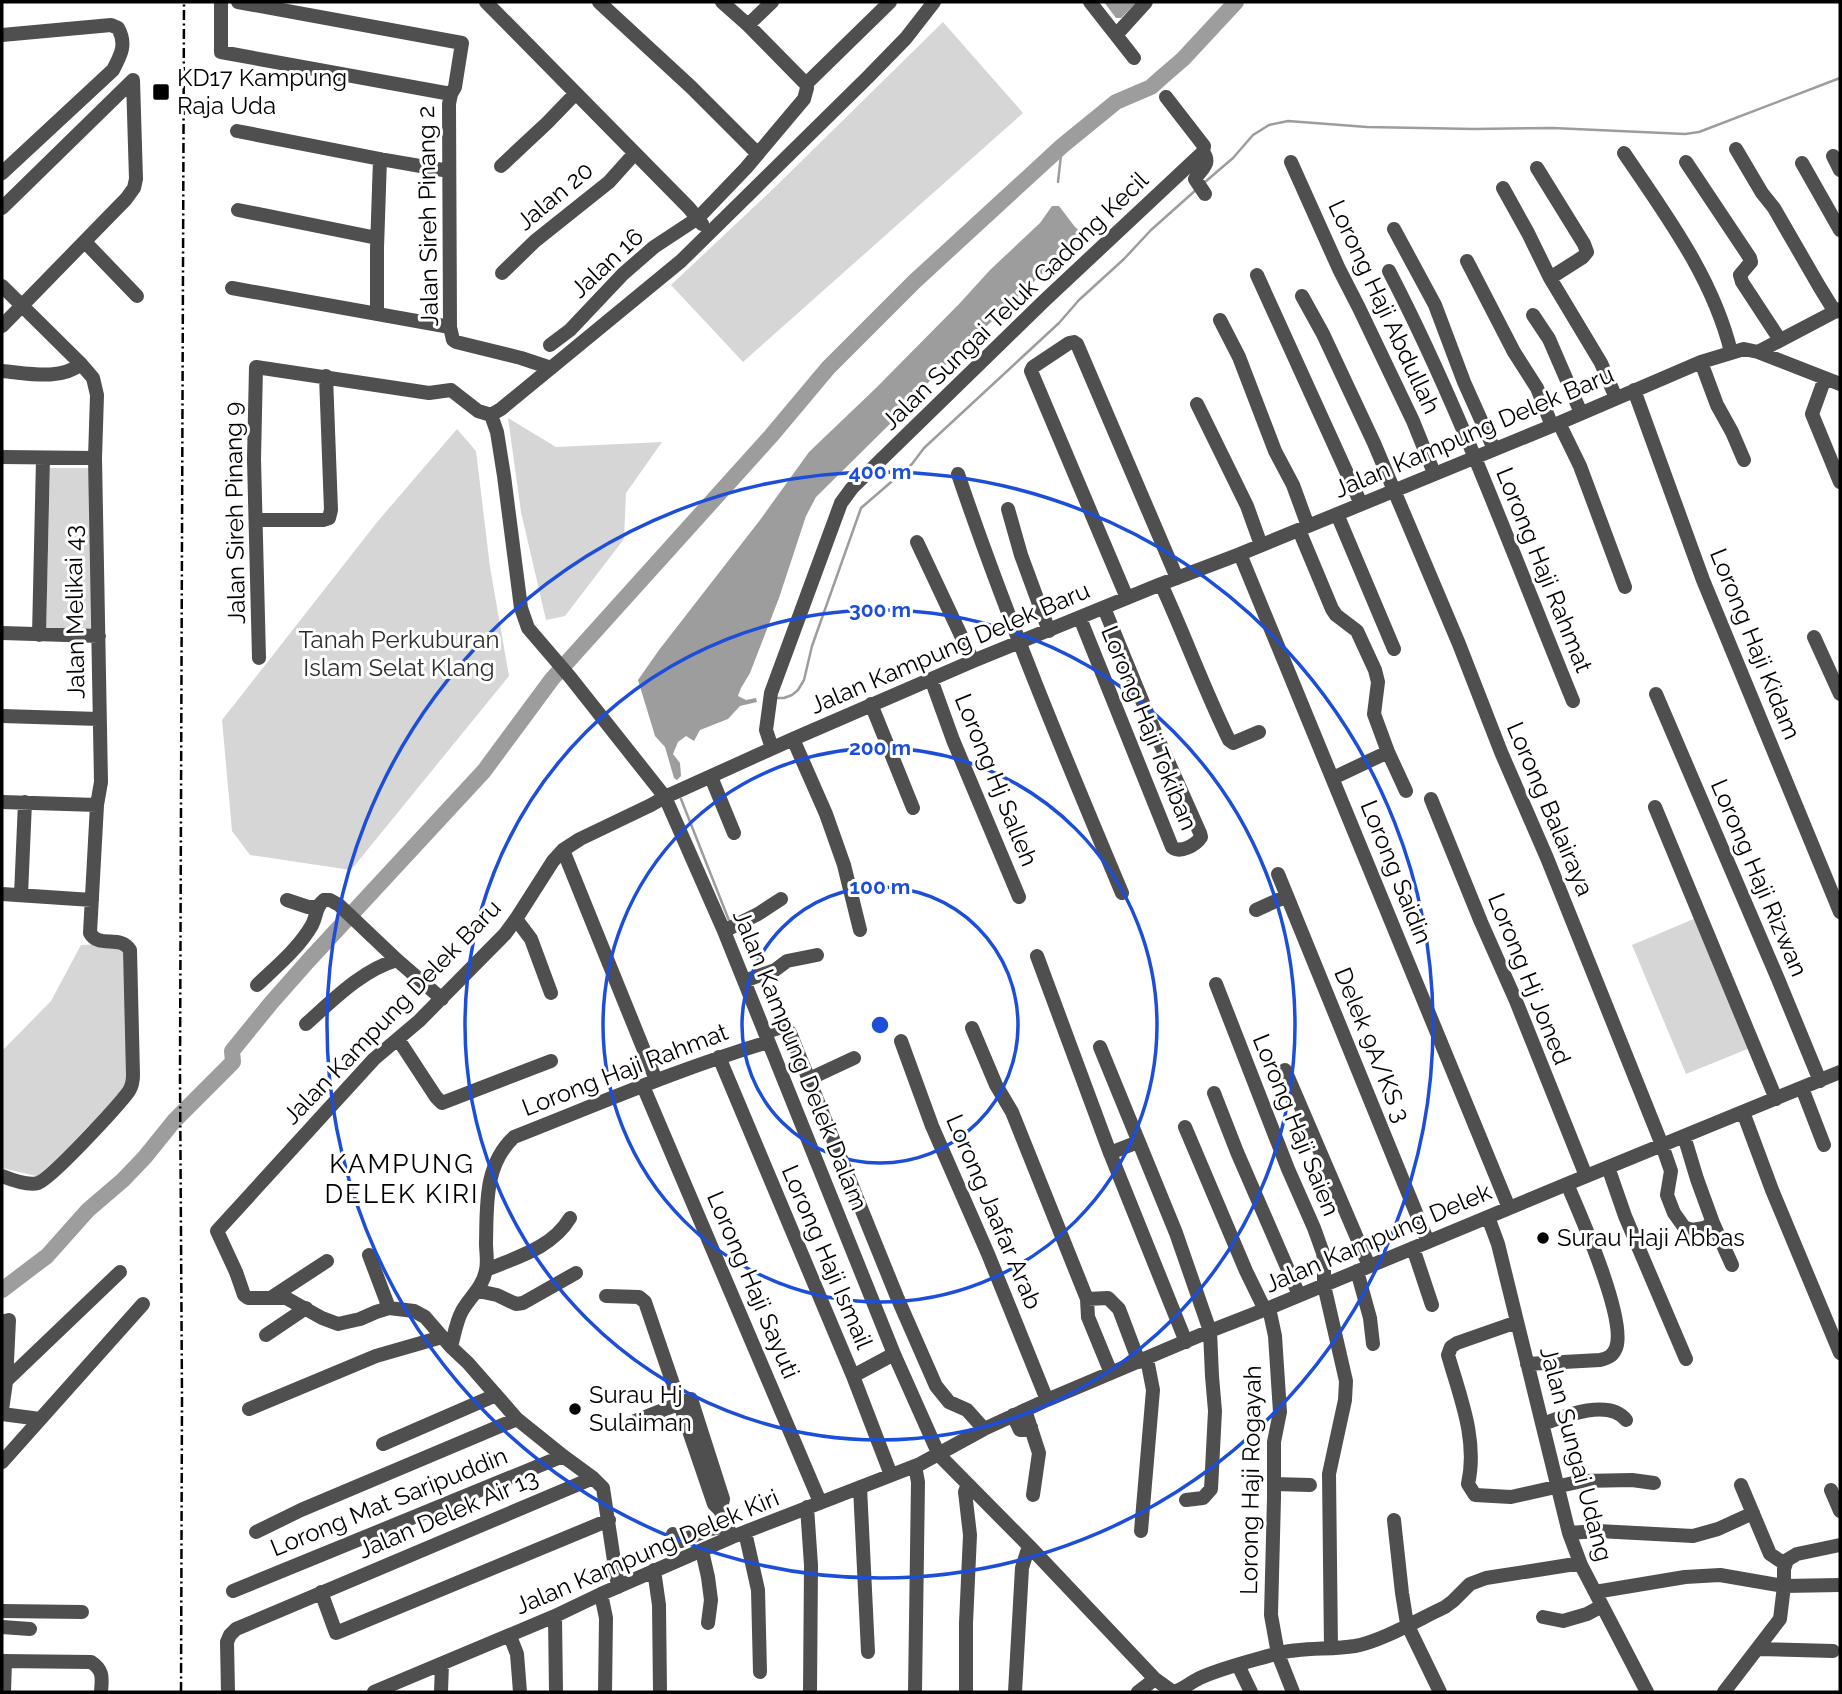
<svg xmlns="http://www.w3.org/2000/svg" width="1842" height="1694" viewBox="0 0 1842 1694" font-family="Raleway,sans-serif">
<rect width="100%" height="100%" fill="#fff"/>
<path fill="#d6d6d6" d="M943 22 1023 113 743 362 671 285 772 190Z
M508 418 556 447 662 442 626 493 624 539 565 616 546 620 521 512Z
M457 429 476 451 490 567 509 676 351 870 250 855 232 831 222 720 378 521Z
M50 468H92V629H46Z
M1696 918 1750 1048 1686 1074 1632 945Z
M99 944 123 946 128 1085 40 1177 2 1168V1051L51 1001 81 945Z"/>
<path fill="#9d9d9d" d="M1104 2H1137L1121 18H1116Z
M1052 206H1059L1075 227 1082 233 1080 238 936 374 900 414 816 497 806 516 779 598 750 673 741 688 738 696 746 700 756 698 757 702 740 706 728 719 700 730 694 741 686 736 678 742 673 754 680 763 681 776 677 780 674 778 665 747 655 736 638 680 659 650 760 520 809 452 876 388 960 303 990 270 1040 223Z"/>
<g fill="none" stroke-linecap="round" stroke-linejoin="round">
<path stroke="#9d9d9d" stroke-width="2.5" d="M1058 182 1062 146
M1205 182 1233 158 1253 135 1269 125 1288 121 1367 127 1474 129 1553 128 1685 134 1699 132 1840 78
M776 698H784L792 695 798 690 804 680 812 646 861 508 912 464 924 448 1059 323 1079 300 1124 259 1151 230 1197 189
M681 799 730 923"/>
<path stroke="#9d9d9d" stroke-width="16" d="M2 1290 47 1256 88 1210 123 1180 145 1157 174 1121 233 1062 232 1051 271 1003 309 960 484 771 552 679 771 436 828 368 915 281 1062 146 1116 102 1151 87 1161 78 1183 59 1236 2"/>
<path stroke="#4f4f4f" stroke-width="14" d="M221 2V52L451 94 449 104 450 327 453 340 456 342 521 358 551 368
M238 2 462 43 455 87 451 94
M486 2 689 208 702 224
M599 2 691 87 758 154
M722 2 748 25 806 84
M1090 2 1134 58
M748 25 772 2
M1117 34 1146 2
M2 35 111 25 118 28C127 44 121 55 113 70L2 173
M806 84 890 2
M237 131 380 159 449 171
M1736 149 1762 193 1774 208 1819 286 1835 312
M1203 152C1212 164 1201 169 1195 179L1205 194
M1624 153C1666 215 1713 278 1731 352
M1833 156 1840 170
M1291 162 1339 269 1359 308 1413 421 1434 473
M1686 162 1750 258 1751 262 1740 275 1742 282 1780 340
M1802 163 1840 230
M501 166 547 123 576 93
M1537 168 1584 244 1587 252 1583 257 1550 278
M1503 188 1528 233 1550 278 1601 363 1616 398
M2 208 133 80
M238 210 377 238
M1394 229 1435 305 1464 382 1494 449
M85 242 137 296
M1467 261 1514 352 1537 388 1552 426
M1389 271C1460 408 1514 557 1573 701
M502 273 535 241 609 182 635 153
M1257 275 1361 504
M2 286 81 364 93 378 97 395 95 458 101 782 97 805 90 933C99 949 120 934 130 950L133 1075C133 1081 132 1086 129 1091 119 1105 51 1179 38 1183 28 1186 12 1180 2 1176
M232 288 450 327
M1302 296 1323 334 1374 443 1459 644 1501 752 1547 858 1662 1145 1671 1171 1667 1195 1674 1213 1684 1227 1692 1230 1704 1228 1713 1223 1697 1179 1684 1136
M377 314V248L380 159
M1533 315 1549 339 1581 413
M1220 320 1239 357 1275 451 1293 485 1308 526
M2 326 126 199 134 188 136 179 133 80
M550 345 570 330 623 274 654 247 698 218 746 168 804 99 807 88 806 84
M1758 352 1840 309
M1701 362 1717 405 1732 432 1744 460
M2 371C27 373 60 381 81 364
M1825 378 1812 414 1840 482
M1634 390 1703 580 1840 912
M1197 404 1247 506 1261 545
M491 415 497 432 504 476 521 608 528 628 570 677 665 797 724 931 894 1354 939 1455 1031 1548 1155 1679 1173 1692
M491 415 501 409 681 261 868 77 906 38 934 2
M1559 423 1580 466 1625 587
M2 457 95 458
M958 474C1006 616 1064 755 1122 893
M1008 509 1021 555 1049 631
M1337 514 1394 649
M257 520H323L329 518 331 510 326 376
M1299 530 1332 609 1336 615 1357 631 1375 670 1378 682 1374 714 1388 752 1406 791
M917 542 973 661
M1240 554 1509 1208
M1161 584C1185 636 1204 689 1229 740L1233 743 1259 732
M1127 598 1031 371 1033 367 1069 343 1074 342 1077 344 1177 578
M1080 618 1172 847C1180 854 1196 845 1201 837L1200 833 1155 732 1104 608
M2 633 99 636
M39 635 43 459
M1814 637 1840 694
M259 658 254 459 256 367 429 393 451 390 478 411 491 415
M931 679 953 740 1019 897
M1656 694 1778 979 1820 1081
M871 704 913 808
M2 716 99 719
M793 739 826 814 844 865 860 930
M772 748 766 730 771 693 841 503 852 488 1045 300 1203 152 1204 146 1166 97
M711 777 734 833
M1333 778 1388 752
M1431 799 1481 922 1516 1001 1586 1176
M2 802 97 805
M1655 807 1776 1099
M563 850 656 1080
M1278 874 1287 896
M2 894 92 900
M21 895 25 802
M287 900 308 907H317
M1256 910 1287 896 1428 1242
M516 919 531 939 551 993
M724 931 758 914 781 899
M1037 956 1110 1153 1186 1342
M744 981 775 970 787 961 817 955
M1216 984 1288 1169 1314 1228 1323 1253 1324 1260V1285L1346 1381 1345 1400 1329 1474 1331 1648
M257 985C276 967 299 948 312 925 317 916 315 907 324 900H330L339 905 397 960 442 999
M306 1024C333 1000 362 970 397 960
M972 1028 996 1085 1012 1112 1087 1299 1088 1317 1111 1373
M765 1033C774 1030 784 1023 790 1033L897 1297 936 1386 949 1402 967 1410 984 1429
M398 1039 436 1097 442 1103 551 1061
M901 1041 932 1126 988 1254 1047 1400
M1100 1047 1176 1233 1210 1331 1212 1376 1215 1411 1211 1489 1203 1498 1186 1500
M719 1057 853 1376 891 1475
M1285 1070 1369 1266
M809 1079 854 1058
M643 1086 820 1502
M1802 1088 1824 1145
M1214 1093 1237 1152 1299 1295
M1743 1112 1772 1190 1840 1353
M1185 1127 1246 1271 1265 1310
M1110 1153 1138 1142
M1608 1167 1625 1216 1686 1359
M1488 1217 1498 1244 1569 1533 1581 1565 1647 1692
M1713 1223 1732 1265
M1413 1248 1432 1305
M369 1255 389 1308
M486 1270C517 1257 552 1248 570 1218
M1357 1271 1370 1318 1373 1344
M478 1291 497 1295 516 1304 523 1303 576 1273
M606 1296 639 1297 645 1302 714 1504 720 1510 732 1537
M272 1297 327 1261
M1087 1299 1108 1298 1119 1309 1139 1362
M1269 1308 1275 1336 1280 1412 1274 1442V1498L1271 1615 1278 1654 1293 1692
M1517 1322 1457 1343 1451 1347 1448 1355C1460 1397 1478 1440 1468 1484L1475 1495 1511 1497 1582 1481 1632 1480 1654 1483
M266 1335 306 1308
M451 1347C454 1336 456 1322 462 1311 470 1297 483 1287 486 1270 488 1262 486 1251 486 1243 487 1205 484 1165 514 1137 598 1104 681 1068 768 1042
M1527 1364 1600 1360C1608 1358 1613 1356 1616 1348 1627 1320 1580 1214 1567 1184
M853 1376 894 1354
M7 1380 120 1272
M249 1409 376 1356 442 1337
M2 1410 6 1382 9 1320 5 1321
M1025 1410 1039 1453 1033 1495
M2 1414 40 1419
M1013 1415 1020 1430H1024L1031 1427
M635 1421 691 1399 723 1499 721 1508
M1543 1424C1564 1416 1609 1398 1626 1420
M383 1444 496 1395
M2 1462 143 1304
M915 1466 918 1482 915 1692
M1274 1484 1310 1485
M1741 1485 1770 1554 1785 1564
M860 1487 868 1652
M1831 1490 1840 1511
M807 1507 811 1565 810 1692
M1394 1520 1402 1593 1407 1624 1440 1692
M1141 1531 1153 1390 1147 1359
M256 1532 301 1510 517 1419
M745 1532 758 1590 760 1672
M1569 1533 1598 1531 1693 1536 1718 1529 1753 1513
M673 1534 676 1539 681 1541 710 1529 726 1526
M702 1551 708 1577 711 1600 708 1623
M654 1570 659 1605 660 1692
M618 1587 603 1488 593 1478 563 1456 517 1419 468 1363 451 1347 425 1317 414 1311 389 1308 376 1312 360 1319 338 1324 322 1318 286 1298H248L244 1295 236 1272 217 1231 374 1059 419 1021 505 934 516 919 553 861 563 850 580 839 651 805 665 797 793 739 973 661 1161 584 1240 554 1559 423 1701 362 1744 349 1758 352 1840 384
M233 1591 563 1456
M321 1592 336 1633 609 1520
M1595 1592 1685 1577 1720 1575 1784 1586 1840 1585
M601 1594 606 1618 605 1692
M2 1611 82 1612
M555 1616 556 1692
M1543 1617 1563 1621 1587 1614 1602 1606
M2 1627 30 1629
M510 1636 517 1654 520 1692
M1758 1649 1833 1651
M2 1661 91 1662C104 1670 102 1679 101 1692
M1238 1665 1251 1692
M4 1692 5 1661
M228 1692 227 1642 230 1635 236 1629 593 1478
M374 1692 555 1616 601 1594 732 1537 920 1464 984 1429 1047 1400 1210 1331 1269 1308 1567 1184 1840 1072
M441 1692 442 1664
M966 1692V1623L970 1535 965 1492 968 1484
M1015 1692 1022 1568 1027 1552 1031 1548
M1138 1692 1155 1679
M1174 1692C1184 1689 1192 1681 1202 1677 1225 1667 1251 1661 1275 1654 1301 1647 1329 1650 1355 1646 1382 1641 1419 1619 1445 1607L1453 1601 1470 1584 1486 1578 1569 1565H1581
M1724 1692 1780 1619 1784 1586V1569L1787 1560 1797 1554 1840 1545"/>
<path stroke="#000" stroke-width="2.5" stroke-dasharray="10 3.5 2 3.5" stroke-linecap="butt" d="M181 1692 182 1398 180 1074 184 2"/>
</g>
<g fill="none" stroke="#1d4ed8" stroke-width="3.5">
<circle cx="880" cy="1025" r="138"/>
<circle cx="880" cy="1025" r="277"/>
<circle cx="880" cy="1025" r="415"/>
<circle cx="880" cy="1025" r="553"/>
</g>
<g fill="#000" stroke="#fff" stroke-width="2.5">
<rect x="152" y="83" width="18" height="18" rx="3.5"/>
<circle cx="1543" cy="1238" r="7"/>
<circle cx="575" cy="1409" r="7"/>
</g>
<g text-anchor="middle" stroke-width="6" stroke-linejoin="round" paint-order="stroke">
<g font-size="24" fill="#000" stroke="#fff" text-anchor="start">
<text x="177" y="86">KD17 Kampung<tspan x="177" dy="28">Raja Uda</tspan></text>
<text x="1557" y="1246">Surau Haji Abbas</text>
<text x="589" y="1403">Surau Hj<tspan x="589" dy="28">Sulaiman</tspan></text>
</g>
<g font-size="24" fill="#000" stroke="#fff">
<text transform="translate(555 196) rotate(-40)" y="8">Jalan 20</text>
<text transform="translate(428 216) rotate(-91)" y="8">Jalan Sireh Pinang 2</text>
<text transform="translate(607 263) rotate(-43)" y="8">Jalan 16</text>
<text transform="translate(1015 301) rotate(-44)" y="8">Jalan Sungai Teluk Gadong Kecil</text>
<text transform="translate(1384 307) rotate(65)" y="8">Lorong Haji Abdullah</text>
<text transform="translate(1474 432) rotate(-23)" y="8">Jalan Kampung Delek Baru</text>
<text transform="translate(235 513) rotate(-91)" y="8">Jalan Sireh Pinang 9</text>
<text transform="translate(1544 570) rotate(68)" y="8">Lorong Haji Rahmat</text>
<text transform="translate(75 612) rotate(-91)" y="8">Jalan Melikai 43</text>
<text transform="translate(1755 644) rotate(68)" y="8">Lorong Haji Kidam</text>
<text transform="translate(950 648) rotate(-23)" y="8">Jalan Kampung Delek Baru</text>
<text transform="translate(1149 728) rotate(68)" y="8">Lorong Haji Tokiban</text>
<text transform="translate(996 780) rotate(68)" y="8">Lorong Hj Salleh</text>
<text transform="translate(1550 809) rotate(67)" y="8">Lorong Balairaya</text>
<text transform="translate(1396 872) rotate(68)" y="8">Lorong Saidin</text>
<text transform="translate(1759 878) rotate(67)" y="8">Lorong Haji Rizwan</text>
<text transform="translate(1529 979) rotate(68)" y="8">Lorong Hj Joned</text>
<text transform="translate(392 1012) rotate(-46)" y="8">Jalan Kampung Delek Baru</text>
<text transform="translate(1372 1045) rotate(68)" y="8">Delek 9A/KS 3</text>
<text transform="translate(800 1060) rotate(68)" y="8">Jalan Kampung Delek Dalam</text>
<text transform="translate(625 1070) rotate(-21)" y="8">Lorong Haji Rahmat</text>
<text transform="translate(1296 1125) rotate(68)" y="8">Lorong Haji Saien</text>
<text transform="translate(994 1212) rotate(67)" y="8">Lorong Jaafar Arab</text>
<text transform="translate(1378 1238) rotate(-23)" y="8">Jalan Kampung Delek</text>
<text transform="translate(827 1257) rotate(67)" y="8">Lorong Haji Ismail</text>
<text transform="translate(753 1285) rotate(67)" y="8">Lorong Haji Sayuti</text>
<text transform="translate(1576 1454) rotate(75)" y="8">Jalan Sungai Udang</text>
<text transform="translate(1251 1480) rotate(-89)" y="8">Lorong Haji Rogayah</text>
<text transform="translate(389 1502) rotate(-22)" y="8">Lorong Mat Saripuddin</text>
<text transform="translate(448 1514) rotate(-23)" y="8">Jalan Delek Air 13</text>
<text transform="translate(647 1552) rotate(-23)" y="8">Jalan Kampung Delek Kiri</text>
</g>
<g font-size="24" fill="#2d2d2d" stroke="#fff">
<text x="399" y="648">Tanah Perkuburan<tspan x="399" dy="28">Islam Selat Klang</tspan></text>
</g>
<g font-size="26" letter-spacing="2" fill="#000" stroke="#fff">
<text x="402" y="1173">KAMPUNG<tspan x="402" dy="30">DELEK KIRI</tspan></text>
</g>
</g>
<circle cx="880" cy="1025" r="10" fill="#1d4ed8" stroke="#fff" stroke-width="3.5"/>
<g font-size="21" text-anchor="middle" font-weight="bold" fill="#1d4ed8" stroke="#fff" stroke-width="6" stroke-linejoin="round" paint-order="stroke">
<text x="880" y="479">400 m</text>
<text x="880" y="617">300 m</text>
<text x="880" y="755">200 m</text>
<text x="880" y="894">100 m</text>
</g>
<rect width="1842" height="1694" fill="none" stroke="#000000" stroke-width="7"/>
</svg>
